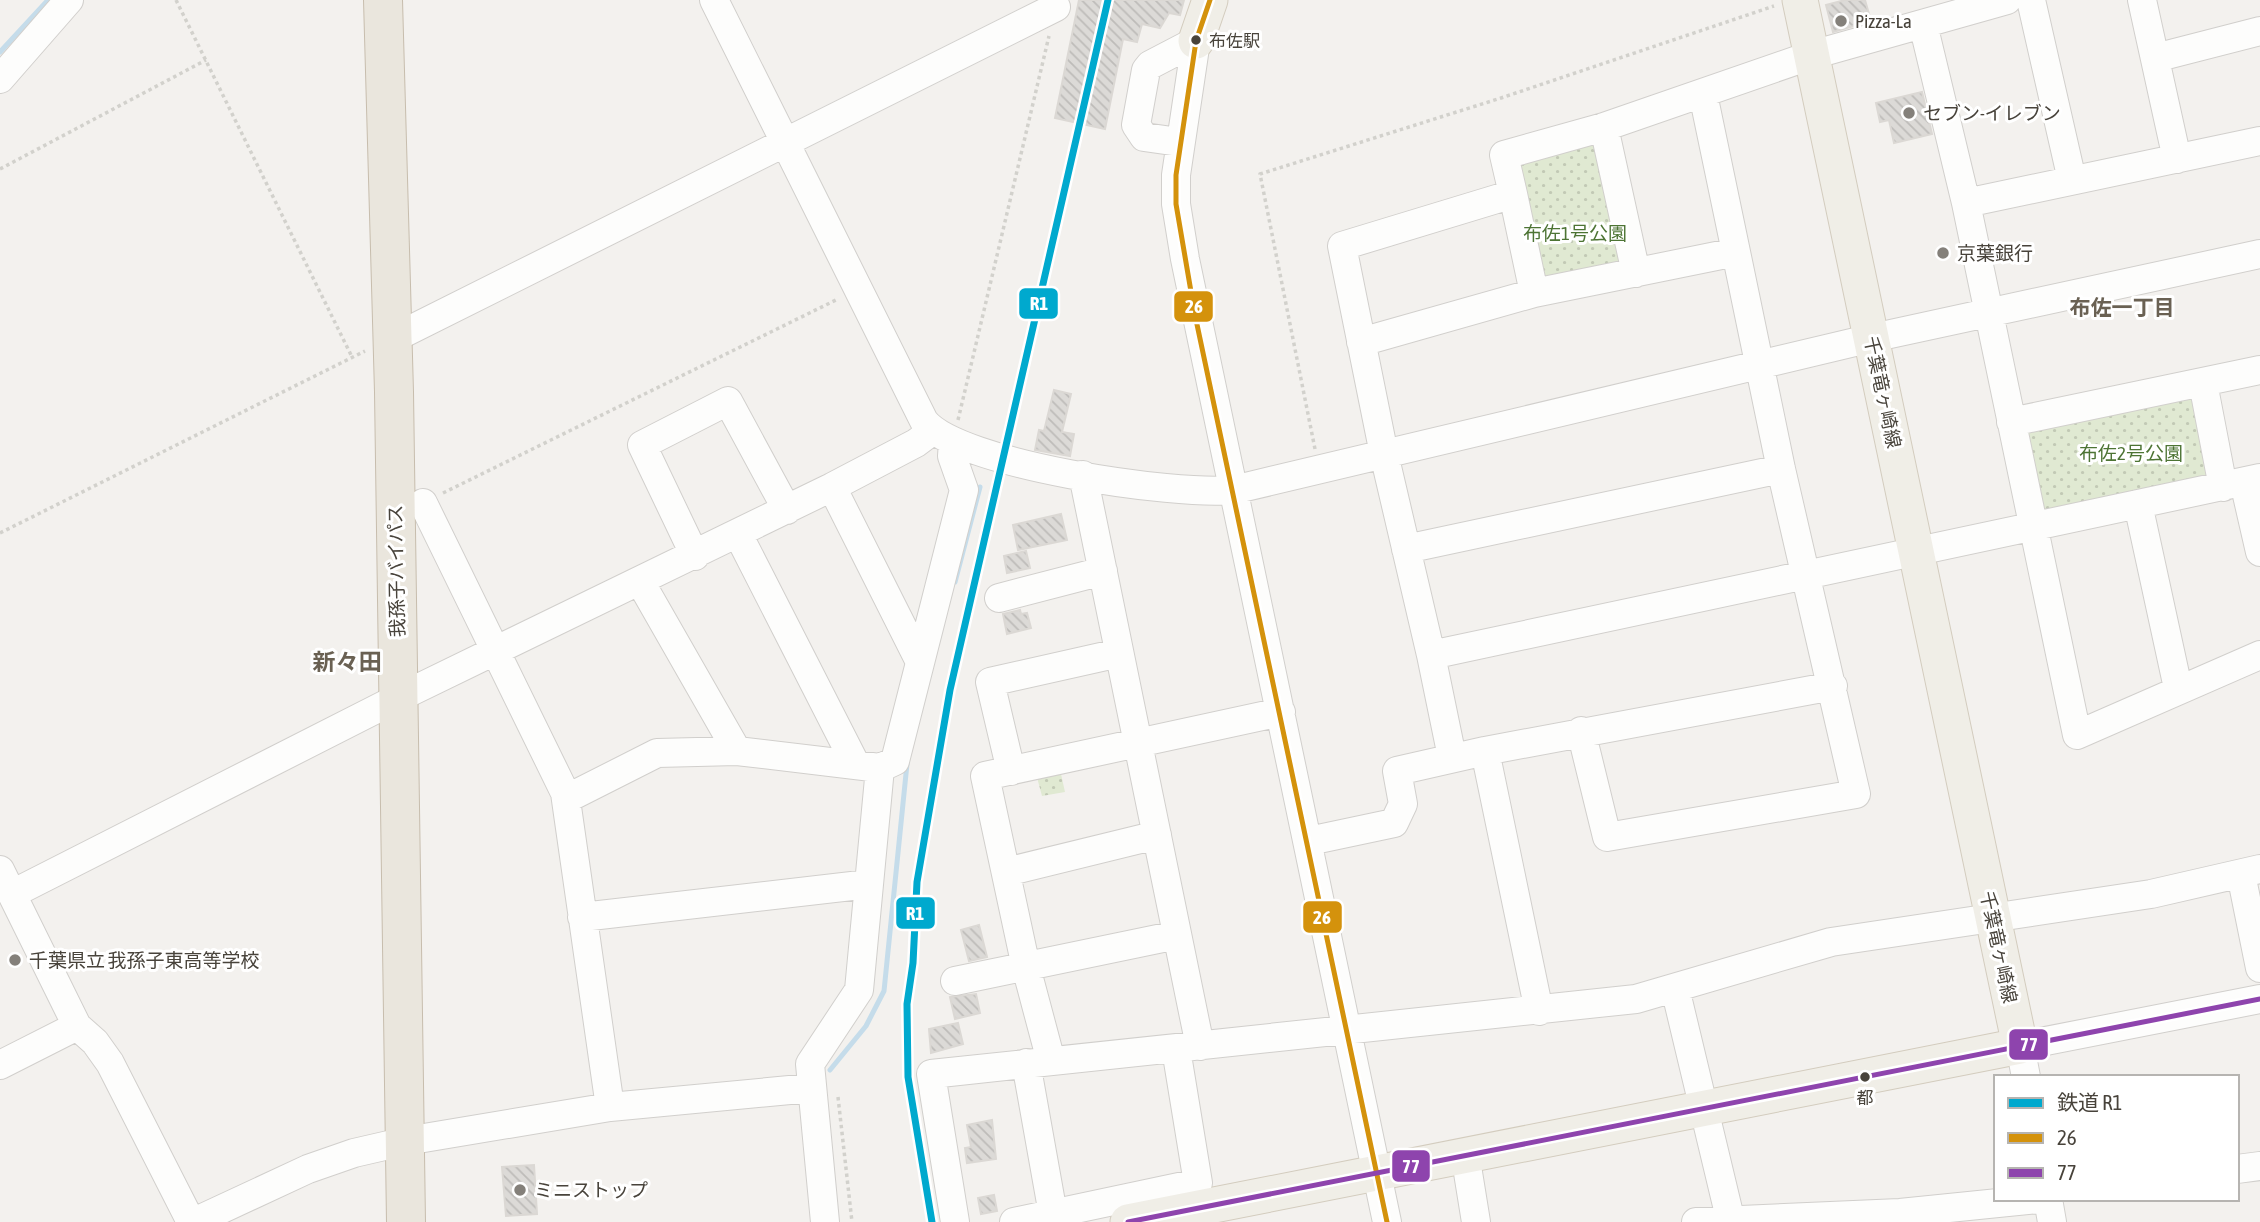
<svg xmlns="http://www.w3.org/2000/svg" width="2260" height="1222" viewBox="0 0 2260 1222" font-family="'Asap Condensed','Noto Sans JP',sans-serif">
<defs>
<pattern id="park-dots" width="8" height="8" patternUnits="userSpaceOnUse" patternTransform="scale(1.75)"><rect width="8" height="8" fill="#e0e9d2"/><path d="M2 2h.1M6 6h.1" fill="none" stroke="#c2c9b5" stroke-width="1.8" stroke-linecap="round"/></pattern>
<pattern id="building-back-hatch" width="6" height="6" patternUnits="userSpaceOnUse" patternTransform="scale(1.75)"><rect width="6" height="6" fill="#dcdad7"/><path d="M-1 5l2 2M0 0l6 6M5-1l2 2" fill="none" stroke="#bebcb9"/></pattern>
</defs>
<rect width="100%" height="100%" fill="#f3f1ee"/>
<path fill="url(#park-dots)" d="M1598 138 1626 268 1542 285 1517 164Z
M2199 393 2217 479 2049 515 2040 509 2024 431Z
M1059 765 1065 792 1042 796 1035 770Z"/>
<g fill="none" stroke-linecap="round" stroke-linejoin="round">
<path stroke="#c5dcea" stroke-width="5" d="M0 52 48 0
M955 582 980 487
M830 1070 866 1026 884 991 907 764"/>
</g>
<path fill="url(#building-back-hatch)" stroke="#dbd8d4" stroke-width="2" d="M1079 0H1184L1180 15 1169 13 1160 28 1142 24 1137 42 1123 39 1105 129 1055 118Z
M1845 0H1865L1871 21 1833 32 1826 5Z
M1922 92 1932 134 1894 143 1889 120 1880 122 1876 103Z
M1054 390 1071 394 1062 432 1074 434 1070 456 1035 450 1039 430 1044 431Z
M1061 514 1067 540 1018 550 1013 525Z
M1026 551 1030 568 1007 573 1004 556Z
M1020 610 1021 614 1027 613 1031 628 1007 634 1003 614Z
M979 925 987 957 969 961 961 930Z
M976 994 980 1013 955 1019 950 997Z
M958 1023 963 1044 931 1053 929 1029Z
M992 1120 996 1159 967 1163 965 1148 971 1147 967 1125Z
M534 1165 537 1214 506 1216 502 1167Z
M994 1195 997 1211 981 1214 978 1198Z"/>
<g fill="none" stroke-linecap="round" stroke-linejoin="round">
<defs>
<path id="minor" d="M714 0 924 421C959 465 1176 496 1233 490L1872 338 2260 254
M2007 0 1812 55 1604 127 1504 155 1513 194 1342 246 1384 454 1431 655 2260 478
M2031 0 2072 180
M2142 0 2177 159
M1923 24 1966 203 2077 735 2260 655
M1196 41 1176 175V204L1185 259 1387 1222
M2155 58 2260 31
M0 79 69 0
M1604 127 1636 273
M1179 142 1144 137 1136 125 1146 70 1150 65 1196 41
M1513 194 1534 293 1736 252 1703 94
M1966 203 2260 141
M392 339 1056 7
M1361 342 1534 293
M2203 383 2223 487
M2011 422 2260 370
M1083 475 1200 1046
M2244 482 2260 552
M832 487 920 662
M423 503 565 793 610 1107
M2138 504 2178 688
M738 534 856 765
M1406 549 1781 469
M695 556 642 445 728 401 787 510
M641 583 737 751 880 768
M999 598 1103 571
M1431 655 1452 757
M1581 731 1607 837 1856 794 1781 469 1736 252
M1485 751 1833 686
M1011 771 990 682 1119 653
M566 799 657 753 737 751
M1309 841 1394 823 1403 804 1397 771 1485 751 1539 1011
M0 870 77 1026 95 1042 110 1063 191 1222
M1006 872 1157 835
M2241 874 2260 968
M12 894 398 698 832 487 916 443 932 431
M582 917 869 884
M955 981 1177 935
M1675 988 1731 1222
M1051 1061 1026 967 985 776 1281 712
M1026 1063 1053 1214
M0 1065 77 1026
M2026 1077 2020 1046 2260 999
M1465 1154 1476 1222
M2237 1169 2260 1166
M2048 1199 2052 1222
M194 1222 308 1169 354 1153 406 1141 610 1107 811 1088
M825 1222 810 1064 859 990 880 768 895 761 964 490 952 456 953 442
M955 1222 931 1074 1636 999 1831 942 2151 894 2260 869
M1014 1222 1198 1183 1176 1049
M1696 1222 1900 1213 2038 1199"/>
<path id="major" d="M1196 41 1210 0
M1128 1222 2020 1046 1800 0"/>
<path id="highway" d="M383 0 394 392 406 1222"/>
</defs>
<use href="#minor" stroke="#d1cfcc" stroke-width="30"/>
<use href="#major" stroke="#d3ccbe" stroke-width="37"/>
<use href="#highway" stroke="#c7bdad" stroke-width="40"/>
<path stroke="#d2d1cc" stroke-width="3.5" stroke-dasharray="3.5 3.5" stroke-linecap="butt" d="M176 0 352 357
M0 169 206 60
M958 420 1049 36
M1315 449 1260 174 1501 98 1774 6
M443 493 838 299
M0 533 365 351
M838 1097 852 1222"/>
<use href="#minor" stroke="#fdfdfc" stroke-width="28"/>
<use href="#major" stroke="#f0eee7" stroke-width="35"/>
<use href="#highway" stroke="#eae6dd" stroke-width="38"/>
<defs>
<path id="bus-1" d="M1210 0 1196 41 1176 175V204L1195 315 1387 1222"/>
<path id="bus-2" d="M1128 1222 2260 999"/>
</defs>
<use href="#bus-1" stroke="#fff" stroke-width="10"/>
<use href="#bus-2" stroke="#fff" stroke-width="10"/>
<use href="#bus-1" stroke="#d4920c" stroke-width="5"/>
<use href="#bus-2" stroke="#8e44ad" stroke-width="5"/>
<defs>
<path id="rail-1" d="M932 1222 908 1077 907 1004 913 963 917 882 950 690 1108 0"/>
</defs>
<use href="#rail-1" stroke="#fff" stroke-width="12"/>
<use href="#rail-1" stroke="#00a9ce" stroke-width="7"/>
</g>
<g fill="#84807a" stroke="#fff" stroke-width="2.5">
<circle cx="1841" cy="21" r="7"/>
<circle cx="1909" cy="113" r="7"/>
<circle cx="1943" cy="253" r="7"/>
<circle cx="15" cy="960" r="7"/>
<circle cx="520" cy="1190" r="7"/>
</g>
<g fill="#48433b" stroke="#fff" stroke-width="2.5">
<circle cx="1196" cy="40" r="6"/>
<circle cx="1865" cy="1077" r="6"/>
</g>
<g text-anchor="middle" stroke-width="6" stroke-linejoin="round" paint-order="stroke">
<g font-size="17" fill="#48433b" stroke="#fff" text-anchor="start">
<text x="1209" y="47">布佐駅</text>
<text x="1865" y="1104" text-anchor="middle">都</text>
</g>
<g font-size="19" fill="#48433b" stroke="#fff" text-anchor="start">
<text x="1855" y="28">Pizza-La</text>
<text x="1923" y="120">セブン-イレブン</text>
<text x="1957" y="260">京葉銀行</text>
<text x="29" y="967">千葉県立 我孫子東高等学校</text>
<text x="534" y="1197">ミニストップ</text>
</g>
<g font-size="19" fill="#4d7434" stroke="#fff">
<text x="1575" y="240">布佐1号公園</text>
<text x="2131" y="460">布佐2号公園</text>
</g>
<g font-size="19" fill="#48433b" stroke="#fff">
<text transform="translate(1883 392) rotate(78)" y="7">千葉竜ヶ崎線</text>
<text transform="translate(396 571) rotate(-91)" y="7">我孫子バイパス</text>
<text transform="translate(1999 947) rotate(78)" y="7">千葉竜ヶ崎線</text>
</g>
<g font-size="21" font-weight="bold" fill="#6a6153" stroke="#fff">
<text x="2122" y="315">布佐一丁目</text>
</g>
<g font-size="23" font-weight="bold" fill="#6a6153" stroke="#fff">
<text x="347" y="670">新々田</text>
</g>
</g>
<g stroke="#fff" stroke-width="2.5">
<rect x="1018" y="287" width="41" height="33" rx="7" fill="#00a9ce"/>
<rect x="1173" y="290" width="41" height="33" rx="7" fill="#d4920c"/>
<rect x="895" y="896" width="41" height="34" rx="7" fill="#00a9ce"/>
<rect x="1302" y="900" width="41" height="34" rx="7" fill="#d4920c"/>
<rect x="2008" y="1028" width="41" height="33" rx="7" fill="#8e44ad"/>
<rect x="1391" y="1149" width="40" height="34" rx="7" fill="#8e44ad"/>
</g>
<g font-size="19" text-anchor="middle" font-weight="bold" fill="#fff">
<text x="1039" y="310">R1</text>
<text x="1194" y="313">26</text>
<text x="915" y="920">R1</text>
<text x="1322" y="924">26</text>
<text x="2029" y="1051">77</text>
<text x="1411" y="1173">77</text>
</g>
<rect x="1994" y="1075" width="245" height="126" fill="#ffffff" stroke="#b6b4b1" stroke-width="2"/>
<rect x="2008" y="1098" width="35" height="10" fill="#00a9ce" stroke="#b6b4b1" stroke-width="2"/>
<text x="2057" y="1110" font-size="21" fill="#48433b">鉄道 R1</text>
<rect x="2008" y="1133" width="35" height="10" fill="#d4920c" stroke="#b6b4b1" stroke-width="2"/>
<text x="2057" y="1145" font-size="21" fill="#48433b">26</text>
<rect x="2008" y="1168" width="35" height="10" fill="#8e44ad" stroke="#b6b4b1" stroke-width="2"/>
<text x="2057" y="1180" font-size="21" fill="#48433b">77</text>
</svg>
